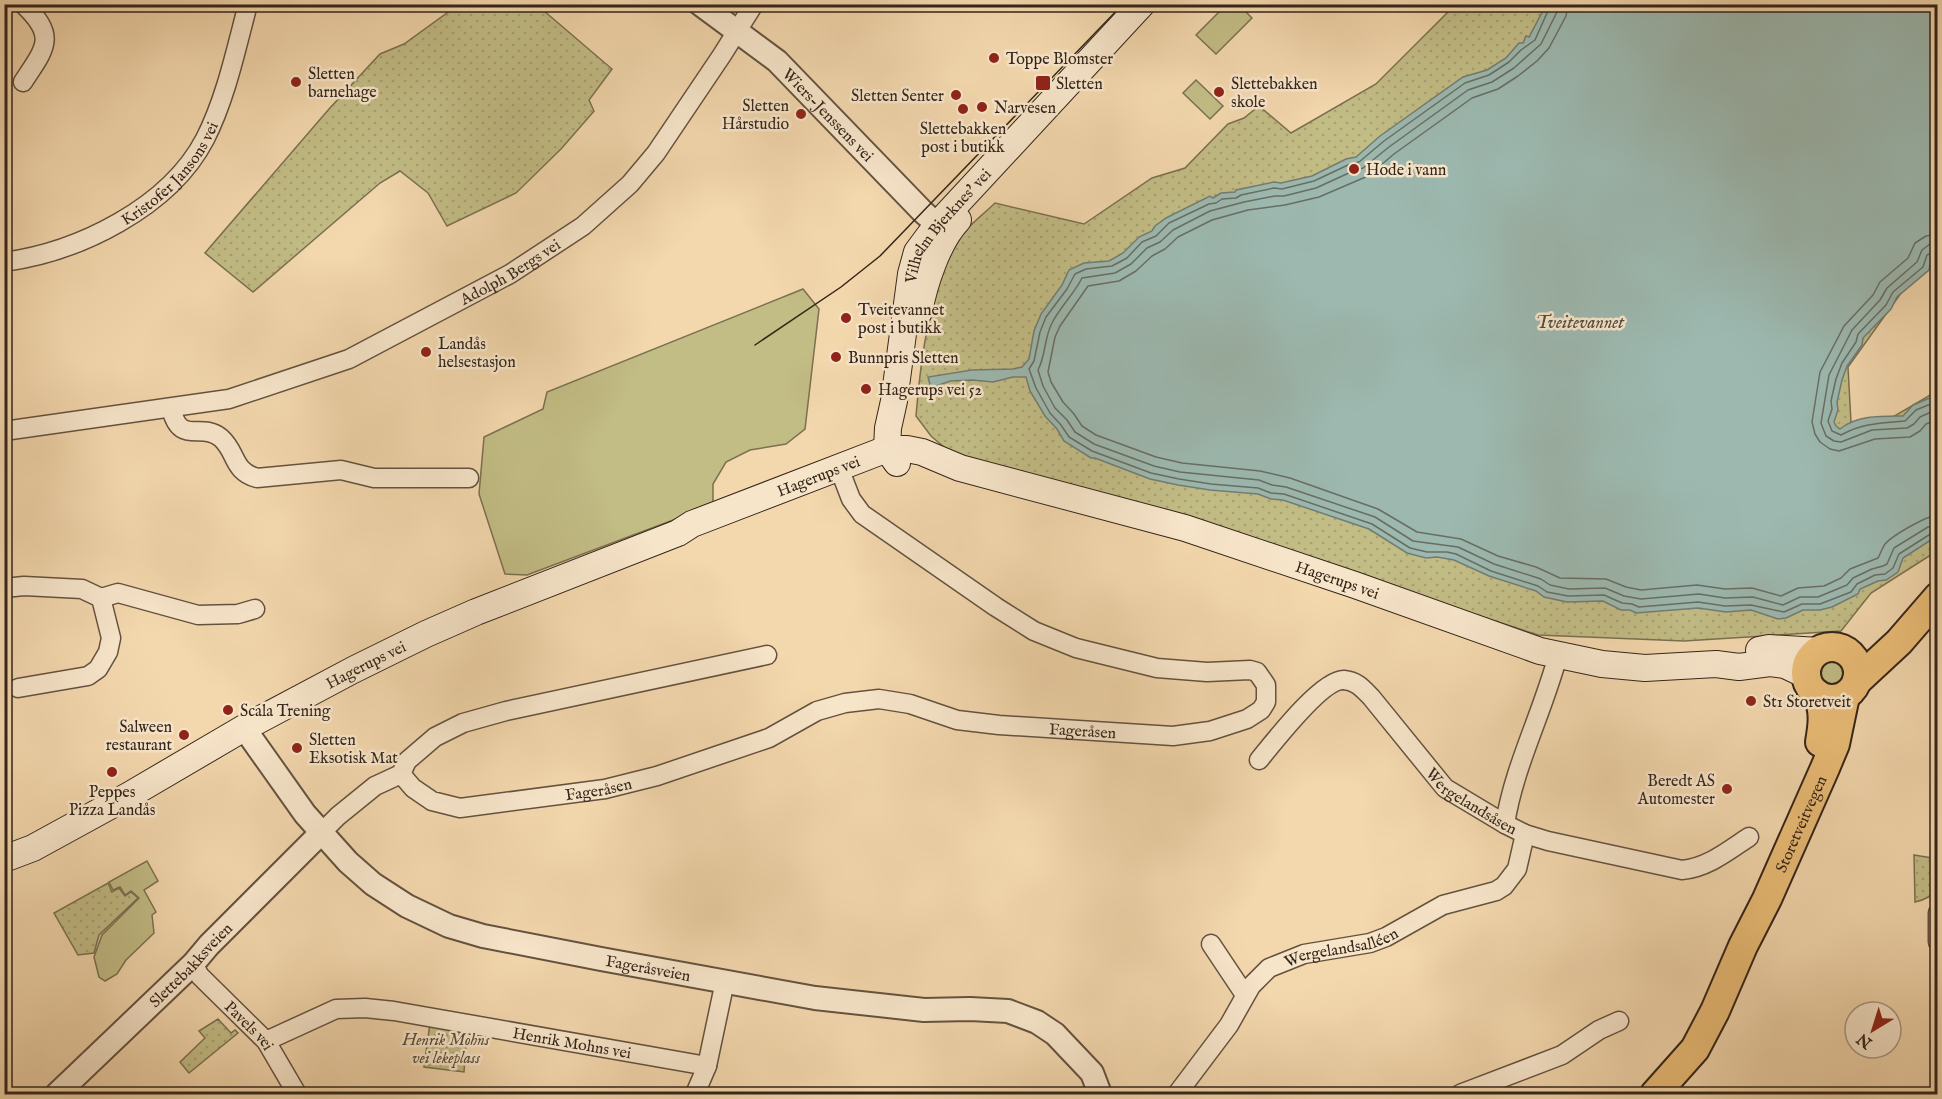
<svg xmlns="http://www.w3.org/2000/svg" width="1942" height="1099" viewBox="0 0 1942 1099" font-family="'IM FELL English',serif">
<defs>
<pattern id="park-dots" width="8" height="8" patternUnits="userSpaceOnUse" patternTransform="scale(1.5)"><rect width="8" height="8" fill="#c2bc85"/><path d="M2 2h.1M6 6h.1" fill="none" stroke="#a7a172" stroke-width="1.8" stroke-linecap="round"/></pattern>
</defs>
<rect width="100%" height="100%" fill="#f3d7ad"/>
<filter id="stains"><feTurbulence type="fractalNoise" baseFrequency=".00333" numOctaves="4"/><feColorMatrix values="0 0 0 0 .2 0 0 0 0 .09 0 0 0 0 .02 0 0 0 .5 -.17"/></filter>
<radialGradient id="worn" r=".72"><stop offset=".6" stop-color="#630" stop-opacity="0"/><stop offset="1" stop-color="#630" stop-opacity=".3"/></radialGradient>
<path fill="#c2bc85" stroke="#7b7050" stroke-width="1.5" d="M1226 5H1239L1252 18 1216 54 1196 35Z
M1196 80 1223 106 1210 119 1183 93Z
M803 289 819 309 805 429 786 444 750 450 726 462 713 484V505L527 575 505 574 479 494 484 437 543 409 547 392Z
M1819 673a13 13 0 1 1 26 0a13 13 0 1 1-26 0Z
M147 861 158 881 144 890 156 912 152 915 154 933 126 960 117 974 105 981 99 977 94 957 102 935 139 898 131 891 125 895 120 887 113 890 109 882Z"/>
<path fill="url(#park-dots)" stroke="#7b7050" stroke-width="1.5" d="M458 5H537L612 69 589 100 594 111 561 149 516 193 447 226 428 193 400 171 380 183 253 292 205 253 329 109 380 54 404 44Z
M1455 5H1937V243L1848 367 1852 441 1937 391V551L1871 593 1841 631 1684 641 1538 635 1226 533 951 453 931 436 916 416C920 364 930 288 956 242 964 229 984 214 995 203L1084 224 1152 178 1185 168 1228 124 1244 118 1259 106 1291 133 1376 84Z
M1914 855 1938 859C1938 882 1942 896 1915 902Z
M108 883 112 892 119 888 125 896 131 892 138 898 99 935 94 953 78 955 54 913Z
M218 1019 231 1033 235 1030 238 1033 189 1073 180 1062 205 1038 199 1031Z
M430 1023 467 1030 464 1072 424 1067Z"/>
<path fill="#9cb8af" stroke="#727d73" stroke-width="1.5" d="M1546 5H1937V255L1931 260 1929 270 1897 297 1891 309 1863 338 1862 345 1847 366 1842 380 1837 402 1838 410 1834 422 1836 426 1840 429C1857 415 1882 416 1903 416L1913 405 1937 395V536L1903 558 1898 572 1886 580 1878 581 1860 589 1858 594 1832 607 1820 610H1803L1786 618 1778 619 1751 610 1726 612 1698 608 1636 613 1630 610H1621L1603 601 1567 602 1544 597 1536 591 1489 576 1454 560 1437 557 1426 558 1407 553 1369 529 1283 500 1271 499 1258 494 1210 490 1178 485 1150 479 1095 458H1091L1064 441 1057 429 1045 416 1030 391 1026 377H1013L993 382 972 380 950 381 931 388 928 377 972 370 1013 369 1022 367 1029 359 1034 331 1041 314 1062 285 1069 270 1084 263 1109 261 1123 253 1139 237 1152 231 1155 226 1166 218 1210 196 1213 198 1221 193 1235 192 1236 190 1274 182 1281 183 1312 176 1346 159 1356 157 1380 136 1463 77 1487 70 1506 58 1519 43H1523L1526 36 1529 37Z"/>
<g fill="none" stroke-linecap="round" stroke-linejoin="round">
<path stroke="#686e64" stroke-width="1.5" d="M1551 4 1535 40 1521 50 1509 62 1489 75 1465 83 1384 141 1359 162 1348 165 1314 181 1282 189 1274 188 1241 195 1236 198 1222 199 1216 203 1209 204 1169 223 1156 236 1142 242 1127 258 1112 266 1086 269 1075 274 1067 289 1046 317 1040 332 1034 361 1029 369 1036 388 1050 413 1061 425 1069 437 1092 451 1151 473 1179 479 1211 484 1258 488 1271 493 1284 494 1372 524 1410 548 1427 552H1447L1456 554 1491 571 1538 586 1547 592 1568 596 1604 595 1622 603 1632 604 1639 607 1698 602 1725 606 1751 605 1784 612 1802 604H1820L1851 592 1857 584 1875 575 1885 574 1893 568 1899 554 1932 533 1938 532
M1559 4 1557 12 1541 44 1514 68 1492 82 1468 90 1389 147 1363 168 1351 172 1316 188 1284 196H1275L1244 202 1210 211 1173 230 1160 242 1147 248 1131 264 1115 273 1082 278C1074 294 1060 307 1052 323 1044 338 1046 355 1038 370L1043 386 1055 408 1067 420 1075 432 1094 444 1154 466 1180 472 1259 480 1272 485 1286 487 1375 517 1413 541 1458 547 1494 564 1541 579 1550 585 1569 589 1605 588 1624 596 1641 599 1699 594 1725 598 1753 597 1783 605 1800 597H1818L1847 585 1853 578 1872 569 1883 566 1887 564 1894 548 1928 527 1938 525
M1568 4 1566 16 1549 48 1537 61 1518 76 1498 89 1472 98 1394 154 1368 176 1319 197 1285 205 1248 210 1212 220 1178 237 1165 249 1152 256 1136 271 1119 281 1088 286 1060 326 1055 337 1048 372 1051 382 1063 402 1074 414 1082 426 1096 435 1156 457 1182 463 1260 471 1290 478 1378 509 1417 532 1461 539 1498 556 1536 567 1560 578 1606 579 1626 587 1641 590 1697 585 1725 589 1752 588 1781 596 1798 588 1824 586 1841 578 1850 569 1878 558C1881 553 1882 548 1885 544 1893 535 1926 516 1938 515
M1938 234 1926 236 1915 243 1908 258 1880 282 1873 295 1844 326 1820 372 1812 422 1815 434 1820 442 1830 449 1839 451 1875 439 1910 437 1920 431 1926 424 1938 419
M1938 243 1930 244 1922 250 1917 262 1887 288 1880 300 1852 330 1829 375 1821 423 1826 436 1834 441 1841 442 1872 430 1907 428 1914 424 1920 417 1938 409
M1938 250 1927 255 1923 267 1893 292 1886 305 1858 334 1856 342 1842 363 1836 379 1831 401 1832 409 1828 421 1832 431 1841 435C1862 423 1881 423 1905 421L1916 410 1938 401"/>
<defs>
<g id="minor">
<path d="M23 4C58 37 45 48 23 82"/>
<path id="s1" d="M4 262C78 252 169 208 205 139 226 98 236 49 248 4"/>
<path d="M171 408C180 447 201 421 221 438 237 452 232 471 257 478L341 470 374 478H469"/>
<path id="s2" d="M4 431 229 399 349 359 510 274 583 226 630 184 656 153 722 55 754 4"/>
<path d="M4 588 24 586 82 589 101 598 111 638 108 652 98 669 88 676 18 688"/>
<path d="M101 598 118 593 198 615 238 614 255 609"/>
<path id="s3" d="M1259 760C1273 743 1322 679 1344 680 1357 681 1363 689 1371 697L1445 788 1505 824 1525 834 1548 841 1682 870C1707 868 1728 851 1749 837"/>
<path id="s4" d="M401 774 413 788 432 801 460 808 605 789 657 776 769 738 817 711 845 703 879 699 910 704 957 720 999 725 1173 736 1210 731 1247 719 1261 710 1266 702V685L1257 672 1250 670 1207 672 1157 668 1076 648 1034 631 996 607 862 514 851 499 839 468"/>
<path d="M1505 824C1514 766 1543 712 1558 655"/>
<path d="M321 833 338 816 375 786 401 774 407 761 435 737 463 723 506 711 767 655"/>
<path d="M1938 913V942"/>
<path d="M1211 944 1245 995"/>
<path id="s5" d="M193 964 200 976 266 1041 297 1094"/>
<path id="s6" d="M266 1041 336 1009 365 1008 394 1011 707 1066"/>
<path d="M695 1094 707 1066 725 981"/>
<path id="s7" d="M1177 1094 1229 1025 1251 986 1269 968 1304 954 1370 943 1386 937 1443 905 1496 891 1504 886 1517 869 1525 834"/>
<path d="M1460 1094 1562 1055 1599 1030 1619 1021"/>
</g>
<g id="tertiary">
<path id="s8" d="M700 4 777 61 923 212 948 234"/>
<path id="s9" d="M244 728 305 814 348 862 373 884 407 906 449 926 483 936 601 959 815 998 924 1010 970 1009 1008 1011 1037 1022 1055 1034 1092 1073 1100 1094"/>
<path id="s10" d="M57 1094 193 964 209 945 321 833"/>
</g>
<g id="secondary">
<path d="M919 312C924 284 938 241 958 220"/>
<path id="s11" d="M897 463 887 449 888 428 894 401 911 274 917 252 937 225 1142 4"/>
<path d="M1759 650 1769 648 1819 651"/>
<path id="s12" d="M4 859 33 848 128 796 244 728 353 670 426 634 476 612 678 533 692 524 887 449H907L922 452 960 468 1185 528 1355 585 1540 651 1602 664 1645 668 1716 664 1739 667 1770 663 1785 665 1806 675"/>
</g>
<g id="primary">
<circle cx="1832" cy="673" r="26"/>
<path d="M1857 681 1899 642 1938 597"/>
<path d="M1817 694C1825 710 1823 725 1820 742"/>
<path id="s13" d="M1655 1094 1695 1049 1715 1011 1743 946 1767 899 1825 768 1835 744 1845 696"/>
</g>
</defs>
<use href="#minor" stroke="#64523f" stroke-width="21"/>
<use href="#tertiary" stroke="#64523f" stroke-width="26"/>
<use href="#secondary" stroke="#34251a" stroke-width="28"/>
<use href="#primary" stroke="#34251a" stroke-width="32"/>
<use href="#minor" stroke="#f7e5ca" stroke-width="18"/>
<use href="#tertiary" stroke="#f7e5ca" stroke-width="22"/>
<use href="#secondary" stroke="#f7e5ca" stroke-width="26"/>
<use href="#primary" stroke="#eabc76" stroke-width="28"/>
<path stroke="#34251a" stroke-width="1.5" d="M755 345 841 287 880 256 1123 4"/>
</g>
<g fill="#8f2418" stroke="#f7e5ca" stroke-width="2">
<circle cx="994" cy="58" r="6"/>
<circle cx="296" cy="82" r="6"/>
<rect x="1035" y="75" width="16" height="16" rx="3"/>
<circle cx="1219" cy="92" r="6"/>
<circle cx="956" cy="95" r="6"/>
<circle cx="982" cy="107" r="6"/>
<circle cx="963" cy="109" r="6"/>
<circle cx="801" cy="114" r="6"/>
<circle cx="1354" cy="169" r="6"/>
<circle cx="846" cy="318" r="6"/>
<circle cx="426" cy="352" r="6"/>
<circle cx="836" cy="357" r="6"/>
<circle cx="866" cy="389" r="6"/>
<circle cx="1751" cy="701" r="6"/>
<circle cx="228" cy="710" r="6"/>
<circle cx="184" cy="735" r="6"/>
<circle cx="297" cy="748" r="6"/>
<circle cx="112" cy="772" r="6"/>
<circle cx="1727" cy="789" r="6"/>
</g>
<g text-anchor="middle" stroke-width="5" stroke-linejoin="round" paint-order="stroke">
<g font-size="16" fill="#34251a" stroke="#f7e5ca" text-anchor="start">
<text x="1006" y="64">Toppe Blomster</text>
<text x="308" y="79">Sletten<tspan x="308" dy="18">barnehage</tspan></text>
<text x="1056" y="89">Sletten</text>
<text x="1231" y="89">Slettebakken<tspan x="1231" dy="18">skole</tspan></text>
<text x="944" y="101" text-anchor="end">Sletten Senter</text>
<text x="789" y="111" text-anchor="end">Sletten<tspan x="789" dy="18">Hårstudio</tspan></text>
<text x="994" y="113">Narvesen</text>
<text x="963" y="134" text-anchor="middle">Slettebakken<tspan x="963" dy="18">post i butikk</tspan></text>
<text x="1366" y="175">Hode i vann</text>
<text x="858" y="315">Tveitevannet<tspan x="858" dy="18">post i butikk</tspan></text>
<text x="438" y="349">Landås<tspan x="438" dy="18">helsestasjon</tspan></text>
<text x="848" y="363">Bunnpris Sletten</text>
<text x="878" y="395">Hagerups vei 52</text>
<text x="1763" y="707">St1 Storetveit</text>
<text x="240" y="716">Scala Trening</text>
<text x="172" y="732" text-anchor="end">Salween<tspan x="172" dy="18">restaurant</tspan></text>
<text x="309" y="745">Sletten<tspan x="309" dy="18">Eksotisk Mat</tspan></text>
<text x="1715" y="786" text-anchor="end">Beredt AS<tspan x="1715" dy="18">Automester</tspan></text>
<text x="112" y="797" text-anchor="middle">Peppes<tspan x="112" dy="18">Pizza Landås</tspan></text>
</g>
<g font-size="16" fill="#34251a" stroke="#f7e5ca">
<text dy="6" stroke="none"><textPath href="#s8" startOffset="170">Wiers-Jenssens vei</textPath></text>
<text dy="6" stroke="none"><textPath href="#s1" startOffset="194">Kristofer Jansons vei</textPath></text>
<text dy="6" stroke="none"><textPath href="#s11" startOffset="255">Vilhelm Bjerknes' vei</textPath></text>
<text dy="6" stroke="none"><textPath href="#s2" startOffset="537">Adolph Bergs vei</textPath></text>
<text dy="6" stroke="none"><textPath href="#s12" startOffset="902">Hagerups vei</textPath></text>
<text dy="6" stroke="none"><textPath href="#s12" startOffset="1446">Hagerups vei</textPath></text>
<text dy="6" stroke="none"><textPath href="#s12" startOffset="411">Hagerups vei</textPath></text>
<text dy="6" stroke="none"><textPath href="#s4" startOffset="714">Fageråsen</textPath></text>
<text dy="6" stroke="none"><textPath href="#s4" startOffset="210">Fageråsen</textPath></text>
<text dy="6" stroke="none"><textPath href="#s3" startOffset="298">Wergelandsåsen</textPath></text>
<text dy="6" stroke="none"><textPath href="#s13" startOffset="309">Storetveitvegen</textPath></text>
<text dy="6" stroke="none"><textPath href="#s7" startOffset="232">Wergelandsalléen</textPath></text>
<text dy="6" stroke="none"><textPath href="#s10" startOffset="186">Slettebakksveien</textPath></text>
<text dy="6" stroke="none"><textPath href="#s9" startOffset="494">Fageråsveien</textPath></text>
<text dy="6" stroke="none"><textPath href="#s5" startOffset="84">Pavels vei</textPath></text>
<text dy="6" stroke="none"><textPath href="#s6" startOffset="316">Henrik Mohns vei</textPath></text>
</g>
<g font-size="16" font-style="italic" fill="#584b35" stroke="#f7e5ca">
<text x="446" y="1045">Henrik Mohns<tspan x="446" dy="18">vei lekeplass</tspan></text>
</g>
<g font-size="18" font-style="italic" fill="#4e4a3f" stroke="#f7e5ca">
<text x="1580" y="328">Tveitevannet</text>
</g>
</g>
<rect width="1942" height="1099" fill="none" stroke="#f3d7ad" stroke-width="24"/>
<rect x="6" y="6" width="1930" height="1087" fill="none" stroke="#34251a" stroke-width="3"/>
<rect x="12" y="12" width="1918" height="1075" fill="none" stroke="#34251a" stroke-width="1.5"/>
<g transform="translate(1873 1030) rotate(218)"><circle r="28" fill="#f7e5ca" stroke="#a99884" stroke-width="1.5"/>
<path d="M0-4.5L10 22L0 15L-10 22Z" fill="#8f2418"/>
<text y="-9" font-size="16" font-weight="bold" text-anchor="middle" fill="#34251a">N</text>
</g>
<rect width="100%" height="100%" filter="url(#stains)"/>
<rect width="100%" height="100%" fill="url(#worn)"/>
</svg>
